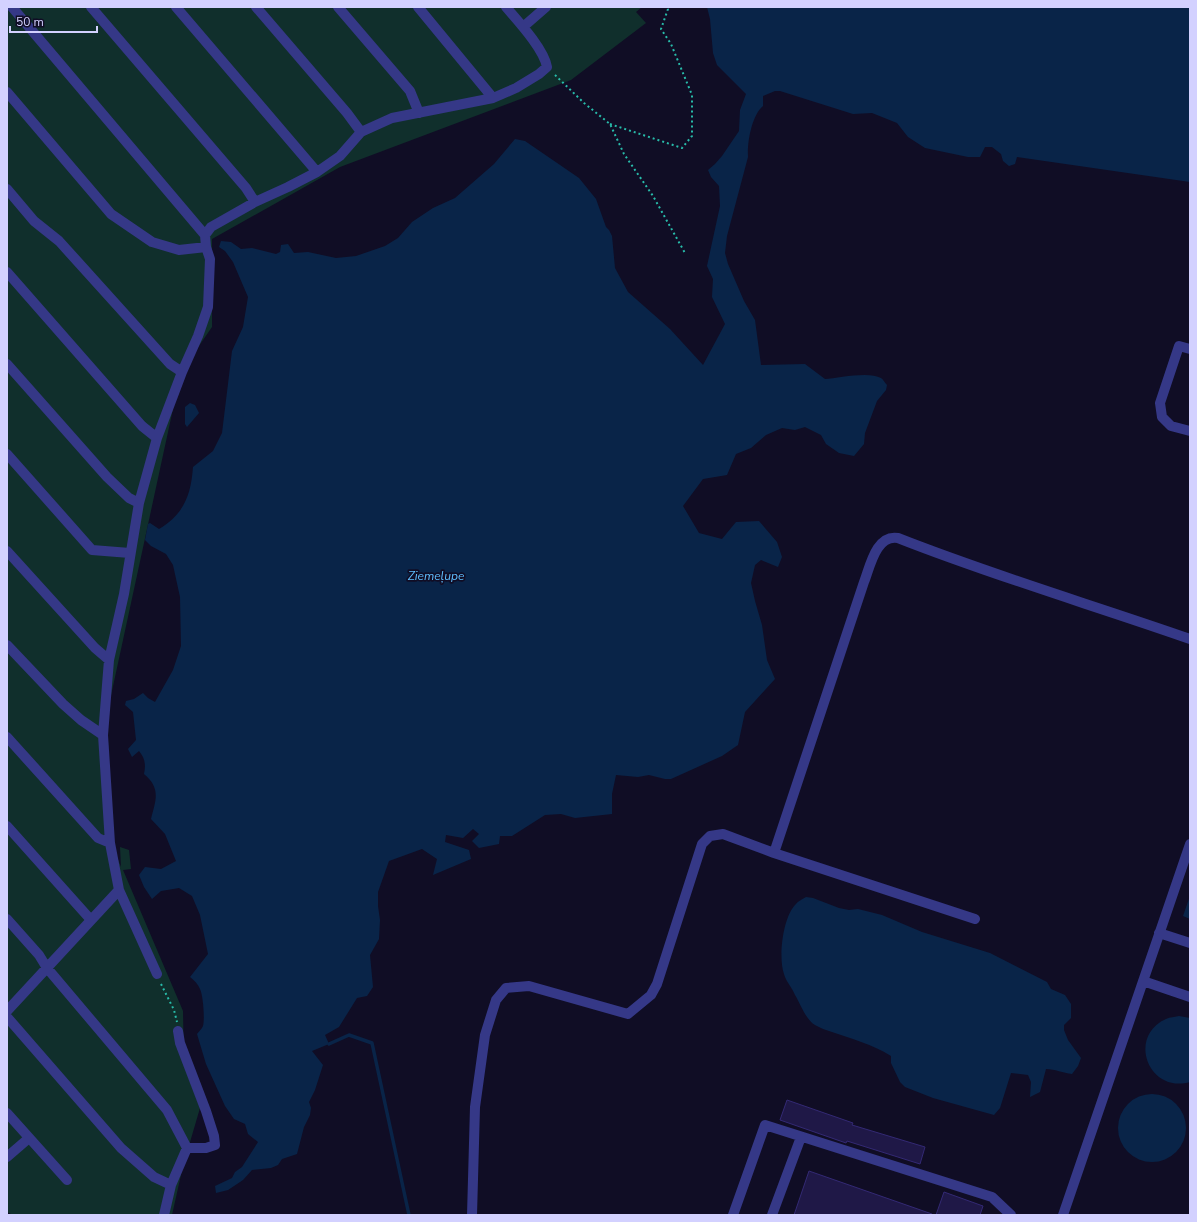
<svg xmlns="http://www.w3.org/2000/svg" width="1197" height="1222" viewBox="0 0 1197 1222" font-family="'Nunito Sans',sans-serif">
<rect width="100%" height="100%" fill="#100d25"/>
<path fill="#102f2c" d="M7 7H642L636 12 646 23 571 80 340 167 212 239V327L181 372 107 714 112 844 121 867 120 847 129 850 131 869 123 870 183 1011 184 1066 200 1108 183 1166 172 1215H13L7 1212Z"/>
<path fill="#092448" d="M707 7H1190V182L1017 157 1015 164 1009 166 1003 161 1001 154 992 147H985L980 157H968L925 148 908 137 897 123 872 113 853 114 780 91H775L763 96V106C752 115 747 142 748 157L727 236 725 253 728 264 744 301 755 320 761 365 805 364 825 379C838 378 869 371 881 378 883 379 885 383 887 385L886 390 877 401 865 433 864 444 854 456 839 453 826 444 821 435 805 427 795 430 782 428 766 435 751 448 736 454 727 475 703 479 683 506 699 533 722 539 736 522 759 521 777 542 782 557 778 567 761 560 755 565 751 583 755 601 762 625 767 660 775 679 745 712 738 745 722 756 671 779H665L649 775 638 777 616 775 612 794V814L575 818 561 814 545 815 512 836H500L499 844 479 848 472 841 479 834 473 829 463 838 446 835 445 842 469 850 471 859 433 875 437 859 422 849 389 861 378 892V906L380 920 379 939 370 955 373 987 367 996 357 998 339 1027 325 1035 329 1044 312 1051 323 1065 315 1090 309 1102 311 1108 310 1115 304 1127 297 1154 282 1159 278 1165 271 1168 252 1170 243 1180 228 1190 216 1193 215 1186 232 1178 235 1172 242 1167 258 1142 248 1134 245 1124 234 1119 225 1106 206 1064 197 1034C199 1031 202 1029 203 1026 205 1019 203 995 200 989 198 984 194 980 190 977L208 954 200 915 192 896 179 888 161 891 152 899 144 887 139 875 145 867 161 869 176 861 165 834 151 819C156 800 161 788 144 774 146 765 145 758 139 751L132 757 128 749 136 740 133 712 125 705 126 701 134 699 143 693 148 698 155 702 173 670 181 646 180 597 173 565 166 554 151 546 145 540 148 524 150 523 159 529C184 514 191 495 193 467L213 451 222 433 232 351 243 327 248 297 233 262 225 251 219 247 221 241 231 242 241 249 252 248 276 254 280 252 281 245 288 244 294 253 308 252 336 258 356 256 385 246 398 238 412 222 433 208 455 198 494 164 515 139 525 141 579 178 596 199 606 227 609 230 612 236 615 268 628 292 670 329 703 365 725 324 712 297 713 279 707 266 720 206 719 186 711 177 708 170 715 164 722 156 739 131 740 110 746 94 717 65 713 53 710 19Z
M190 403 195 405 199 413 187 427 185 424V407Z
M1190 896V919L1183 916Z
M806 897 813 898 839 908 849 910 858 909 882 915 922 932 990 953 1047 982 1051 989 1065 995 1071 1004V1018L1064 1025V1030L1068 1040 1081 1058 1078 1066 1072 1074C1063 1073 1055 1069 1046 1069L1040 1092 1030 1097 1031 1082 1028 1075 1011 1073 1000 1108 994 1115 933 1098 905 1087 900 1082 891 1063V1056C872 1044 852 1039 832 1032 826 1030 820 1028 815 1025 806 1020 800 1003 795 995 792 987 786 982 784 974 778 957 783 916 796 904 798 901 803 899 806 897Z
M1179 1016 1190 1018V1082C1148 1094 1127 1036 1166 1019 1170 1017 1175 1017 1179 1016Z
M1118 1128a34 34 0 1 1 68 0a34 34 0 1 1-68 0Z"/>
<g fill="none" stroke-linecap="round" stroke-linejoin="round">
<path stroke="#092448" stroke-width="3.5" d="M329 1044 349 1035 372 1043 409 1215"/>
</g>
<path fill="#1f1847" stroke="#332974" d="M787 1100 853 1123 852 1125 925 1147 920 1164 847 1141 846 1143 780 1120Z
M809 1171 932 1214V1215H794Z
M944 1192 983 1206 980 1215H936Z"/>
<g fill="none" stroke-linecap="round" stroke-linejoin="round">
<path stroke="#28bcaa" stroke-width="2" stroke-dasharray="2 3" stroke-linecap="butt" d="M555 75 584 103 610 124 624 154 653 196 685 253
M610 124 682 148 692 136V95L671 44 661 29 668 9 667 7
M161 984 174 1010 177 1022"/>
<path stroke="#353887" stroke-width="10" d="M12 7 205 235
M91 7 246 188 255 202
M176 7 317 172
M256 7 347 113 361 132
M338 7 410 91 419 113
M418 7 493 98
M523 27 546 7
M7 92 111 214 152 242 179 250 206 247
M7 189 34 221 59 241 170 364 182 372
M7 272 142 426 157 438
M1190 349 1179 346 1160 403 1162 417 1171 426 1190 431
M7 364 107 477 129 498 139 503
M7 454 92 550 130 553
M7 551 95 648 109 660
M7 645 63 704 81 720 103 735
M7 737 98 838 110 843
M7 826 91 920
M774 853 864 582C870 567 876 534 898 538 994 576 1093 605 1190 639
M7 919 39 955 47 968 167 1110 187 1148 171 1185 164 1215
M1159 933 1190 943
M157 974 119 890 110 843 103 735 109 660 124 594 139 503 157 438 182 372 198 336 208 307 210 259 206 247 205 235 211 227 255 202 288 187 317 172 340 156 361 132 392 118 493 98 516 88 539 74 547 67C544 49 518 21 506 7
M1143 981 1190 997
M7 1011 119 890
M7 1017 121 1148 154 1177 171 1185
M178 1031 180 1043 206 1111 214 1136 215 1145 206 1148H187
M7 1113 67 1180
M7 1157 29 1138
M472 1215 475 1107 485 1035 496 1000 506 988 529 986 628 1014 651 995 657 984 702 844 710 836 723 834 774 853 975 919
M733 1215 765 1125 992 1197 1011 1215
M772 1215 801 1137
M1063 1215 1190 844"/>
</g>
<g text-anchor="middle" stroke-width="3.5" stroke-linejoin="round" paint-order="stroke">
<g font-size="12" font-style="italic" fill="#5fbfff" stroke="#100d25">
<text x="436" y="580">Ziemeļupe</text>
</g>
</g>
<rect width="1197" height="1222" fill="none" stroke="#d3d1ff" stroke-width="16"/>
<path d="M10 26v6h87v-6" fill="none" stroke="#d3d1ff" stroke-width="2"/>
<text x="16" y="26" font-size="12" fill="#d3d1ff" stroke="#100d25" stroke-width="3" paint-order="stroke">50 m</text>
</svg>
